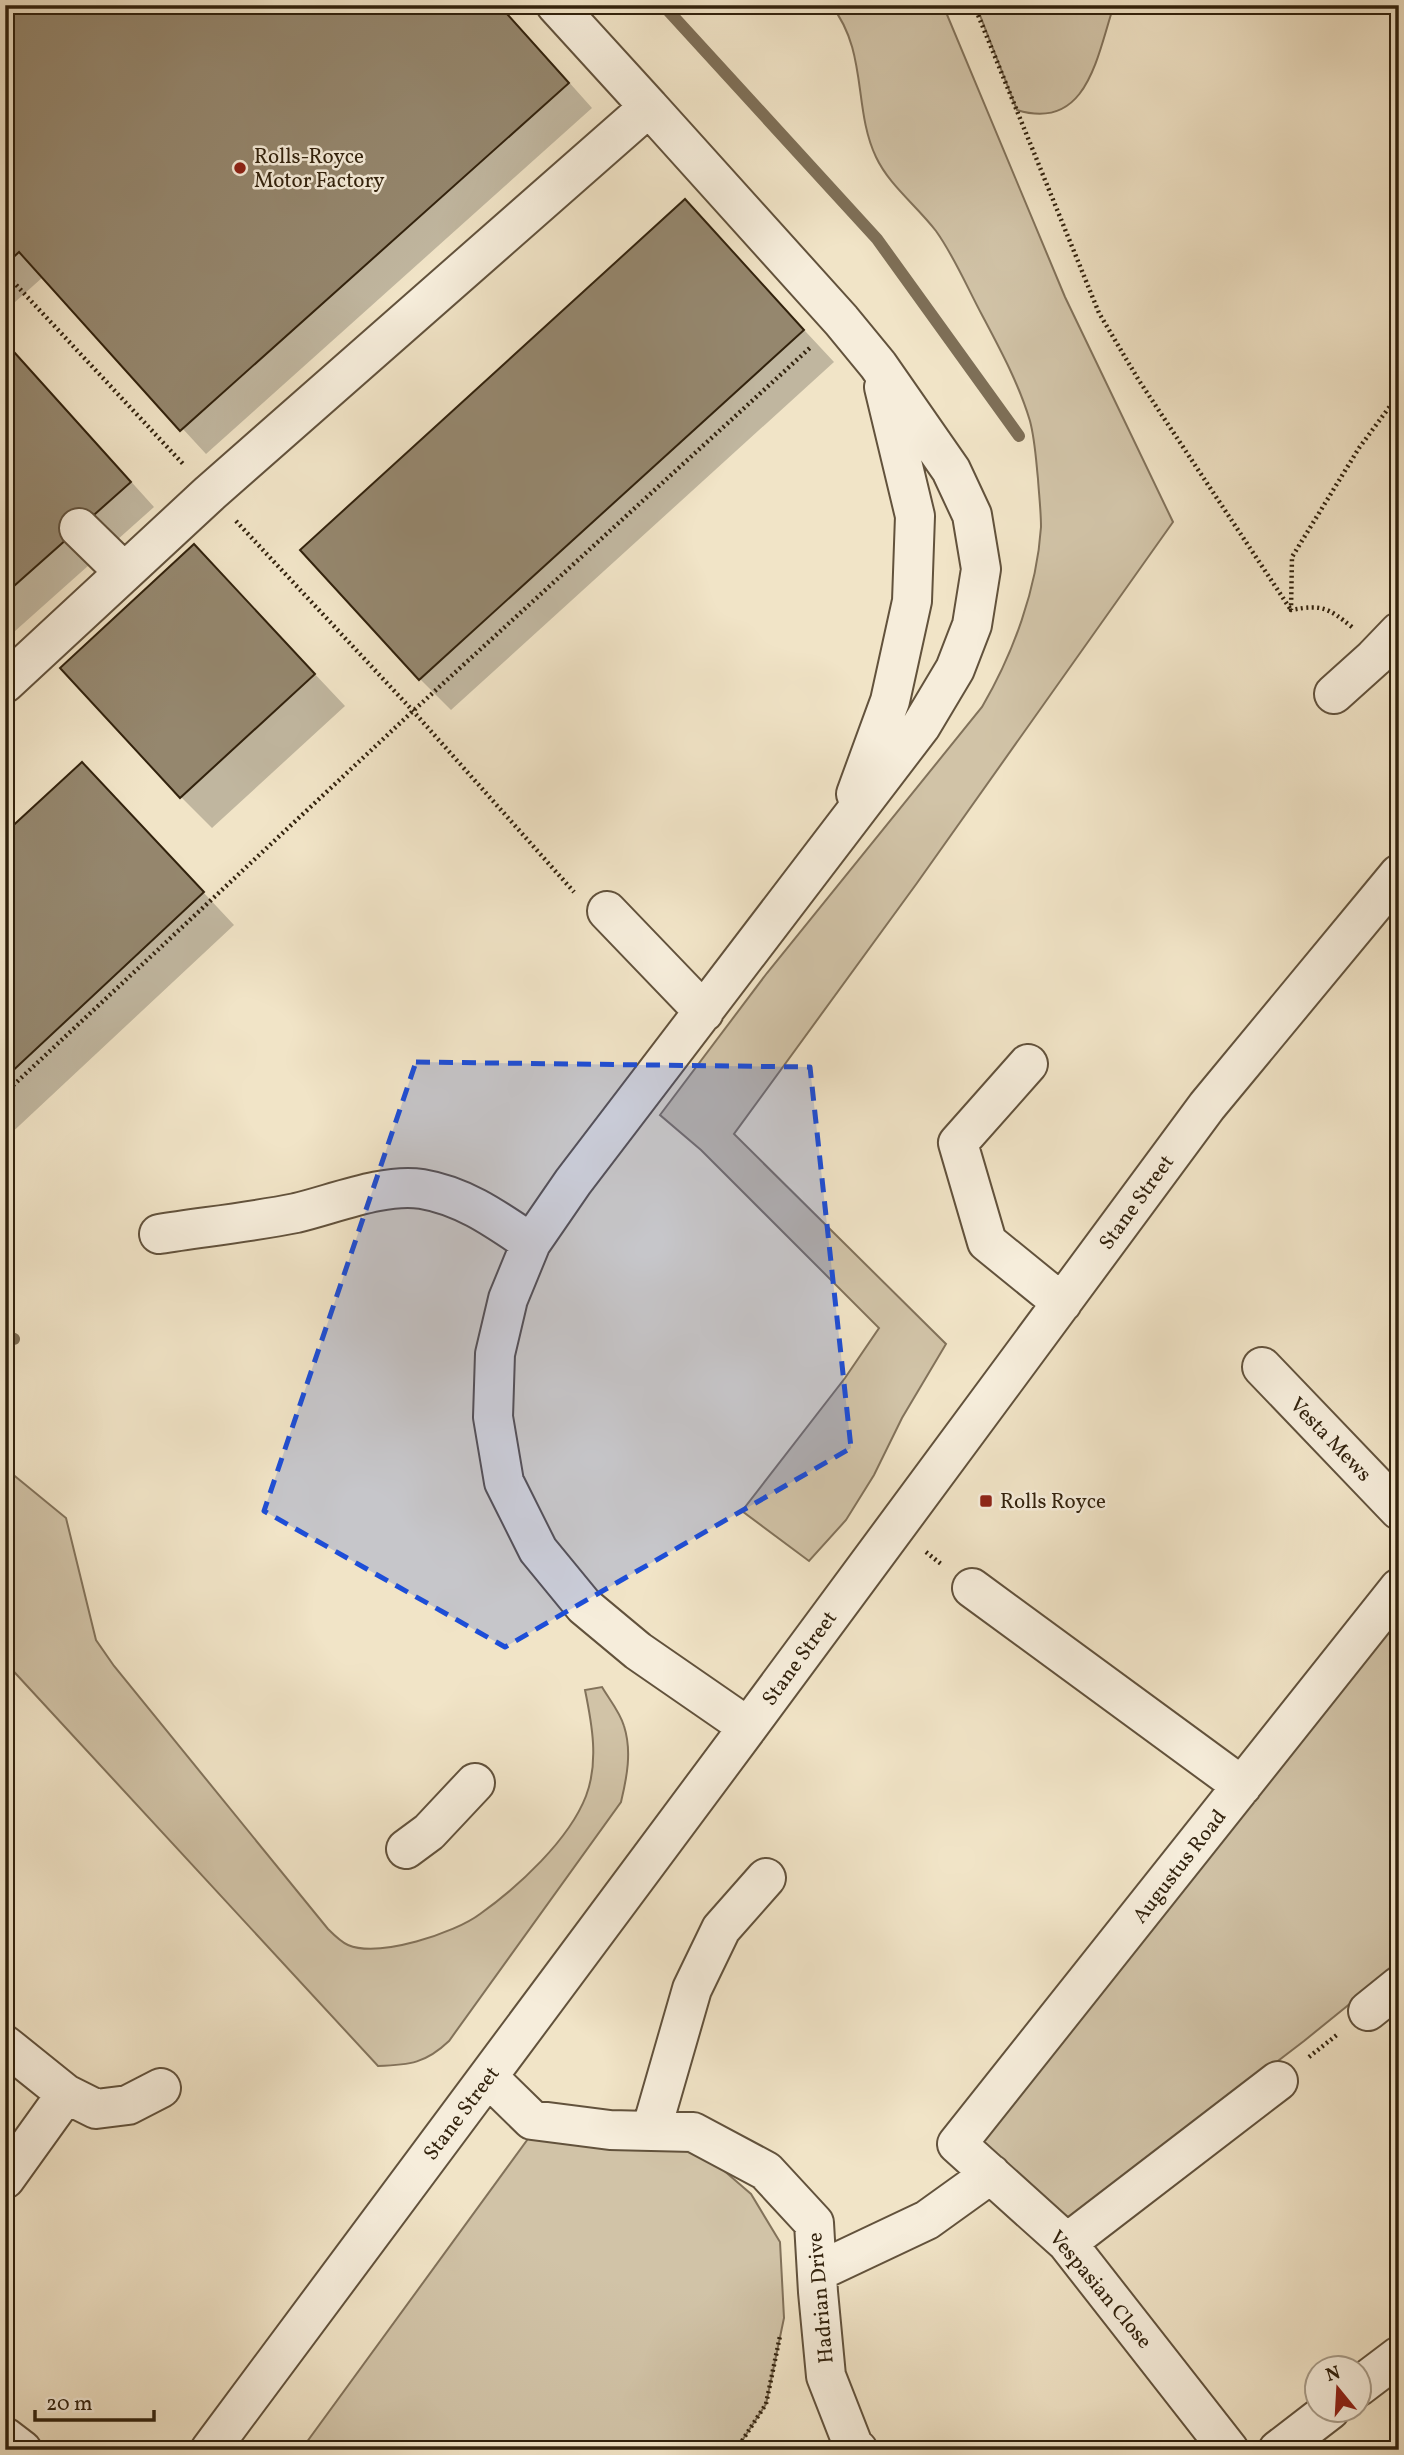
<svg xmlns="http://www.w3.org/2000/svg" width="1404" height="2455" viewBox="0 0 1404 2455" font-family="Vollkorn,serif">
<rect width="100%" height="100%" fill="#f1e4c7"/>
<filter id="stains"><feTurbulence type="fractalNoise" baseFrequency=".00286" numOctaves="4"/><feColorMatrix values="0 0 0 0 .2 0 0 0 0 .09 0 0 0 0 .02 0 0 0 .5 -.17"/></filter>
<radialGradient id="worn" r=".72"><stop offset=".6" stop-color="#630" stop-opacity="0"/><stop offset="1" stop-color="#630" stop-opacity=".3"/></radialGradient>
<path fill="#d1c3a7" stroke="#82725a" stroke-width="2" d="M831 5H943L1065 297 1173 522 917 883 734 1134 946 1344 902 1418 874 1475 846 1520 809 1561 742 1511 845 1378 879 1328 701 1150 660 1115 767 973 982 707C1013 654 1037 589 1041 527 1041 511 1039 495 1038 479 1036 460 1035 440 1030 421 1019 384 1000 349 982 315 967 287 954 256 936 231 917 206 889 185 876 157 853 109 868 51 831 5Z
M976 5H1114C1097 55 1088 132 1017 110Z
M5 1468 66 1518 96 1640 114 1666 328 1929C334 1935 341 1942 348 1945 379 1958 455 1933 480 1914 518 1887 569 1840 586 1796 599 1762 592 1724 585 1690L602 1687C609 1699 620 1712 624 1726 632 1751 627 1777 621 1802L449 2041C426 2063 410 2065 378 2066L5 1662Z
M1399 1606V1964L1304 2041 1065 2224 973 2143Z
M533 2132 671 2144 714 2162 751 2194 780 2242 784 2318 766 2404 736 2450H301Z"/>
<path fill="#0003" d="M5 5H500L592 108 206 454 43 277 5 311Z
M685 202 834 362 451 710 420 679Z
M5 342 154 507 5 640Z
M194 546 345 706 212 828 181 797Z
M113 796 234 925 5 1139V835Z"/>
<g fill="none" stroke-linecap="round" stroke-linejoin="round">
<path stroke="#7e6f57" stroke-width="12" d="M663 5 877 239 1019 436
M5 1335 14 1339"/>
</g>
<path fill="#95876e" stroke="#32220d" stroke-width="2" d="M5 5H499L569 83 180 431 19 252 5 265Z
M685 199 804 330 419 680 300 550Z
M5 342 131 482 5 594Z
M194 544 315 674 180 798 60 668Z
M82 762 204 892 5 1078V833Z"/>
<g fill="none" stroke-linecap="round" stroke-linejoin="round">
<defs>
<path id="minor" d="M556 5 649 107
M79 528 124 572
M5 683 210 493 649 107 841 320 878 365 951 470 972 515 981 569 972 625 955 669 921 726 573 1182 531 1243 508 1299 495 1354 493 1417 504 1482 538 1550 584 1606 638 1651 748 1727
M1334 694 1374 658 1399 632
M856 794 890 701 912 601 915 516 884 387
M607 911 704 1012
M1028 1064 958 1143 987 1242 1062 1303
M159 1234C204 1227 251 1222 296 1213 334 1204 384 1183 422 1189 464 1196 497 1220 531 1243
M1262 1367 1399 1510
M972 1588 1242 1786
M406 1849 429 1832 475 1783
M1368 2011 1399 1986
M5 2045 66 2094 96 2109 128 2105 161 2088
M488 2077 532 2120 610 2130 693 2132 766 2171 814 2223 818 2292 826 2376 853 2445 858 2450
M651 2131 692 1989 721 1929 766 1878
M5 2179 66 2094
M1067 2243 1278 2081
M817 2272 927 2220 991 2174
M1358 2387 1399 2356
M5 2437 22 2450
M210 2450 748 1727 1207 1106 1399 874
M1229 2450 1067 2243 957 2144 1399 1588
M1278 2450 1330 2410"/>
</defs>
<use href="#minor" stroke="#62523c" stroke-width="42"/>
<path stroke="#32220d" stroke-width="4.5" stroke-dasharray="2 3.5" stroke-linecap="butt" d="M974 5 1099 313 1138 379 1291 610
M5 273 184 465
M236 521 413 711 574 892
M1352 627C1328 608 1323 604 1291 610L1292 557 1359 448 1399 394
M5 1093 413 711 812 346
M926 1552 941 1564
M1309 2057 1338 2034
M736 2450 766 2404 780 2336"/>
<use href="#minor" stroke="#f6eddb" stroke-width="38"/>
</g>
<path fill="#1d4ed8" fill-opacity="0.2" stroke="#1d4ed8" stroke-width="5" stroke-dasharray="14 9" stroke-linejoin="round" d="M416 1062 810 1067 851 1448 505 1647 264 1511Z"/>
<g fill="#8f2418" stroke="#f6eddb" stroke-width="2.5">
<circle cx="240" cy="168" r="7"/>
<rect x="979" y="1494" width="14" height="14" rx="3.5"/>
</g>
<g text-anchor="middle" stroke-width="5" stroke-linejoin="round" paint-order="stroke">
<g font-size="21" fill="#32220d" stroke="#f6eddb" text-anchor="start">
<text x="254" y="163">Rolls-Royce<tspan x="254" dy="24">Motor Factory</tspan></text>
<text x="1000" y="1508">Rolls Royce</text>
</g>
<g font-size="21" fill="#32220d" stroke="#f6eddb">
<text transform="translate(1136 1202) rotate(-54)" y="7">Stane Street</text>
<text transform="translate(1331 1439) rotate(46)" y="7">Vesta Mews</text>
<text transform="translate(799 1658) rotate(-54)" y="7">Stane Street</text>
<text transform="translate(1179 1866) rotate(-52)" y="7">Augustus Road</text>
<text transform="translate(461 2113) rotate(-53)" y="7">Stane Street</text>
<text transform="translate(1101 2289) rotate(50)" y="7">Vespasian Close</text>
<text transform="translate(820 2298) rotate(-95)" y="7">Hadrian Drive</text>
</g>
</g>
<rect width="1404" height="2455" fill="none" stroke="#f1e4c7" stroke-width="28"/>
<rect x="7" y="7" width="1390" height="2441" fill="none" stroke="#32220d" stroke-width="3.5"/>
<rect x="14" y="14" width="1376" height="2427" fill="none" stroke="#32220d" stroke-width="2"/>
<g transform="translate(1338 2389) rotate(342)"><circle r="33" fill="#f6eddb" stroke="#a89c89" stroke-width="2"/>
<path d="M0-5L12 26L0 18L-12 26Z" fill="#8f2418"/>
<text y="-10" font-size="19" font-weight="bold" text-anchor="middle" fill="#32220d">N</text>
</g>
<path d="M35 2410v10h119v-10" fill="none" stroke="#32220d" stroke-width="3.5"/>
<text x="46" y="2410" font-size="21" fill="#32220d" stroke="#f6eddb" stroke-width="5" paint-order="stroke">20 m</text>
<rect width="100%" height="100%" filter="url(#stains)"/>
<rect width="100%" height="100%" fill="url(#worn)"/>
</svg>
